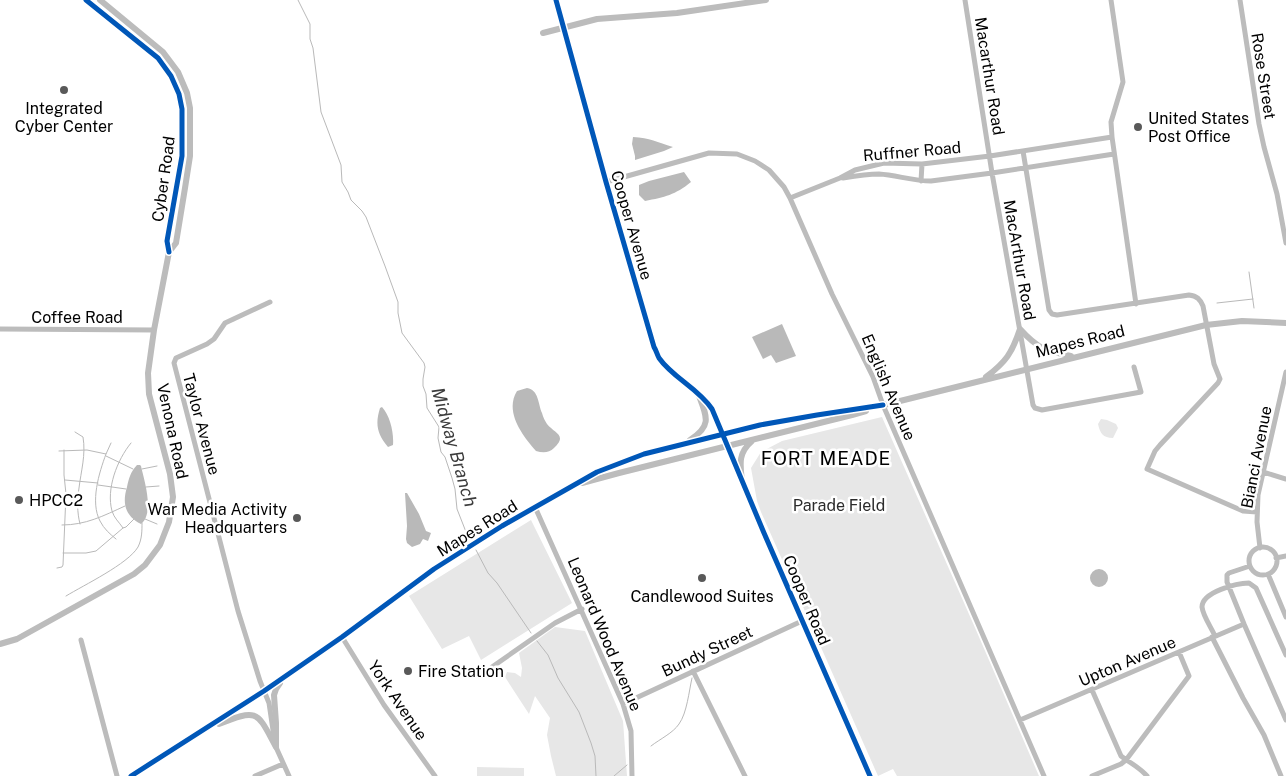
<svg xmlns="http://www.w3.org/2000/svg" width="1286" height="776" viewBox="0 0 1286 776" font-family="'Public Sans',sans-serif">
<rect width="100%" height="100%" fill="#fff"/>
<path fill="#e7e7e7" d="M882 417 976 630 1039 776H897L893 769 878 776 761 512 757 501 751 468 761 452 782 441Z
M1101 419 1107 420 1116 424 1118 428 1113 438C1103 438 1100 433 1098 424Z
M531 520 572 603 481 660 469 636 442 649 409 596Z
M555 627 585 631 623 721 627 776H556L551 756 547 735 550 718 535 696 529 714 505 677 507 672 515 673 521 677 522 668 519 653Z
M477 767 524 768V776H477Z"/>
<path fill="#b9b9b9" d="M633 137C650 138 657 142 673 147L664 151 635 160V156L632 144Z
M684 172 691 182C675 195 665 197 645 201L639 195V185L649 181Z
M782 324 796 356 776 363 771 355 763 359 752 337Z
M527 388C539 390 538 404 542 413 543 417 545 421 547 424 554 433 568 435 554 448 549 453 543 453 536 451 523 436 504 412 517 391Z
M382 407C390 416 394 432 393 445L388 447C377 434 375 424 380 408Z
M137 465H140L141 466C144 480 155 513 141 524 125 516 122 503 127 487 129 478 130 473 137 465Z
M405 493H407L419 514 426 531 431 533 428 541 423 539 420 544 412 547 407 543 406 539 407 526Z
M1090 578a9 9 0 1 1 18 0a9 9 0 1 1-18 0Z"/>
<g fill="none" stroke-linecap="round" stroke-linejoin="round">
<path stroke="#b9b9b9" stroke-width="1" d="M298 0 310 24V39L313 48 321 112 341 165 342 182 348 192 351 200 362 211 366 217 385 266 398 302V313L402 333 424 363 425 367 423 379V386L426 394 427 408 439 427 438 438 441 452 445 457 452 478 455 489 457 509 468 537
M1249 272 1254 308
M1217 303 1253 299
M75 432 83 437C86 455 81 471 79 488 77 500 77 512 80 524
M131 443C117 460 106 489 112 511 114 518 119 522 123 528L126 527 134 519
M59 451 87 450 106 454 111 443
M106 454C99 473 90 502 100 521 104 529 110 534 116 539
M106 456 133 469
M142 469 157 466
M65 480 98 483
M98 485 126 489
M146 487 159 486
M145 519 157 524
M62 525C86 525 103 516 125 506
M476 550 488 573 497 583 531 633
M63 553H86L96 551 123 528
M57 568 62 567 63 565 66 494 64 475V450
M66 596C84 585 128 564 138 547 142 539 142 531 142 523
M537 641 548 655 558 678 579 712 591 743 595 756 596 776
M651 746C660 739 673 733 679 724 687 713 689 691 692 678
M614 776 627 765"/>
<path stroke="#bcbcbc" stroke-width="5" d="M965 0 992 173 1033 405 1035 408 1042 410 1141 392 1134 367
M1111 0 1123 82 1111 122 1112 137 1136 304
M1240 0 1259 124 1264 147 1277 194 1286 243
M1023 151 1049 310 1052 314 1057 315 1189 295C1197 296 1200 299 1203 306L1214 364 1220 379 1218 383 1160 445 1155 451 1147 469 1243 511 1257 512
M843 178C855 176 867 174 879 174 896 175 913 181 931 181L992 173 1114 154
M921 181 922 164
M606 182 709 153 737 154 755 161 769 170 784 187 790 198 832 294 873 377 883 405 1044 776
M790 198 840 178 855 170 884 163 922 164 990 156 1112 137
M270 302 225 323 214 339 207 344 176 358 174 363 238 611 260 681 269 703 274 737
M0 329 154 330
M723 434 764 533 870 776
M1263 472 1286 479
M535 507 623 704 631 731 632 776
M1249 561a14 14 0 1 1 28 0a14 14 0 1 1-28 0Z
M1260 548 1257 522 1258 495 1286 372
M1276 558 1286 556
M1250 566 1229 573 1227 575V582L1244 624 1286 720
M1268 574 1286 617
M1215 636C1211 627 1203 616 1202 607 1202 592 1237 583 1249 583L1256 588 1286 655
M342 637 384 705 435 776
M1212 637 1243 698 1264 735 1281 776
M81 640 117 776
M492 667 555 623 582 609
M693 671 745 776
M1092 690 1121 756C1130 763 1139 767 1147 776
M623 704 802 621
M1020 720 1244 624
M275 745 289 776
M255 776 283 764
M1092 776 1121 764 1126 760 1189 676 1179 652"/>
<path stroke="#bcbcbc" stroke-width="6" d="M100 0 163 52 178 72 187 93 190 108V156L185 188 176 243 169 252
M556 0 606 182 654 347 659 358 668 368 708 403 712 409 723 434
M543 33 597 19 677 13 766 0
M986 377C1006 362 1012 353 1020 329 1038 349 1046 351 1071 356
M880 406 1206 325 1242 321 1286 323
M690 440C712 426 707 417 699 396
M742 481C740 464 738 453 752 441
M582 483 619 473 852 415 866 411
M0 644 17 639 134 574 145 565 160 545 169 522 173 497 170 474 149 394 148 373 154 330 169 252 167 241 182 156V109L179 94 171 76 158 58 86 0
M219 724C259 708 257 712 276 747
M276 746V723L274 695 276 689 280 683
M131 776 264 691 342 637 434 569 502 526 597 472 644 454 760 425 817 415 883 405"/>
<defs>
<path id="cycleway" d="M86 0 158 58 171 76 179 94 182 109V156L167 241 169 252
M556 0 606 182 654 347C656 350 657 354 659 358 673 378 698 388 712 409L764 533 870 776
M131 776 264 691 342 637 434 569 502 526 597 472 644 454 760 425 817 415 883 405"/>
</defs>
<use href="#cycleway" stroke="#fff" stroke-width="8"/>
<use href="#cycleway" stroke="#0057b8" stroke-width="5"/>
</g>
<g fill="#595959" stroke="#fff" stroke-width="2">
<circle cx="64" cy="90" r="5"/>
<circle cx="1138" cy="127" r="5"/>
<circle cx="19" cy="500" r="5"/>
<circle cx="297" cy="518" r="5"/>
<circle cx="702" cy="578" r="5"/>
<circle cx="408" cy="671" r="5"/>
</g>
<g text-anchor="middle" stroke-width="5" stroke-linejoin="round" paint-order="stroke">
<g font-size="16" fill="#000" stroke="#fff">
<text transform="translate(990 76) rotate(81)" y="6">Macarthur Road</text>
<text transform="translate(1264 76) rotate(81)" y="6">Rose Street</text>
<text transform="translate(912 151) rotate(-5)" y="6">Ruffner Road</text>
<text transform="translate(163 179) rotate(-82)" y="6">Cyber Road</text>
<text transform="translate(632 225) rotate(74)" y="6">Cooper Avenue</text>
<text transform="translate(1020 260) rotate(80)" y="6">MacArthur Road</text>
<text x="77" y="323">Coffee Road</text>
<text transform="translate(1080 341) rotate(-14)" y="6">Mapes Road</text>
<text transform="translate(889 387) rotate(67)" y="6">English Avenue</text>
<text transform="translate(202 424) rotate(75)" y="6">Taylor Avenue</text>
<text transform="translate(173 431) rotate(78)" y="6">Venona Road</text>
<text transform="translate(1256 457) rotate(-79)" y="6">Bianci Avenue</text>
<text transform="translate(477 528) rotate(-32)" y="6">Mapes Road</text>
<text transform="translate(807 600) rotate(67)" y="6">Cooper Road</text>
<text transform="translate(605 634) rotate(67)" y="6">Leonard Wood Avenue</text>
<text transform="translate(707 651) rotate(-25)" y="6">Bundy Street</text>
<text transform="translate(1127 661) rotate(-23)" y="6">Upton Avenue</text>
<text transform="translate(398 700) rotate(56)" y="6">York Avenue</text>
</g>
<g font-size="16" fill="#000" stroke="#fff" text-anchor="start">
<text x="64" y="114" text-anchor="middle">Integrated<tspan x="64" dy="18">Cyber Center</tspan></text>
<text x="1148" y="124">United States<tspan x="1148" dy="18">Post Office</tspan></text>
<text x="29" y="506">HPCC2</text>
<text x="287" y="515" text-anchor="end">War Media Activity<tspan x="287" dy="18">Headquarters</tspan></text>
<text x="702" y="602" text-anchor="middle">Candlewood Suites</text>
<text x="418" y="677">Fire Station</text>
</g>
<g font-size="16" fill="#2b2b2b" stroke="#fff">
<text x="839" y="511">Parade Field</text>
</g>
<g font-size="18" font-style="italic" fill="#3c3c3c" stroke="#fff">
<text transform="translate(454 447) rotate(74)" y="6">Midway Branch</text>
</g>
<g font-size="19" letter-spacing="1" fill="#000" stroke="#fff">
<text x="826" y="465">FORT MEADE</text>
</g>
</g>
</svg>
